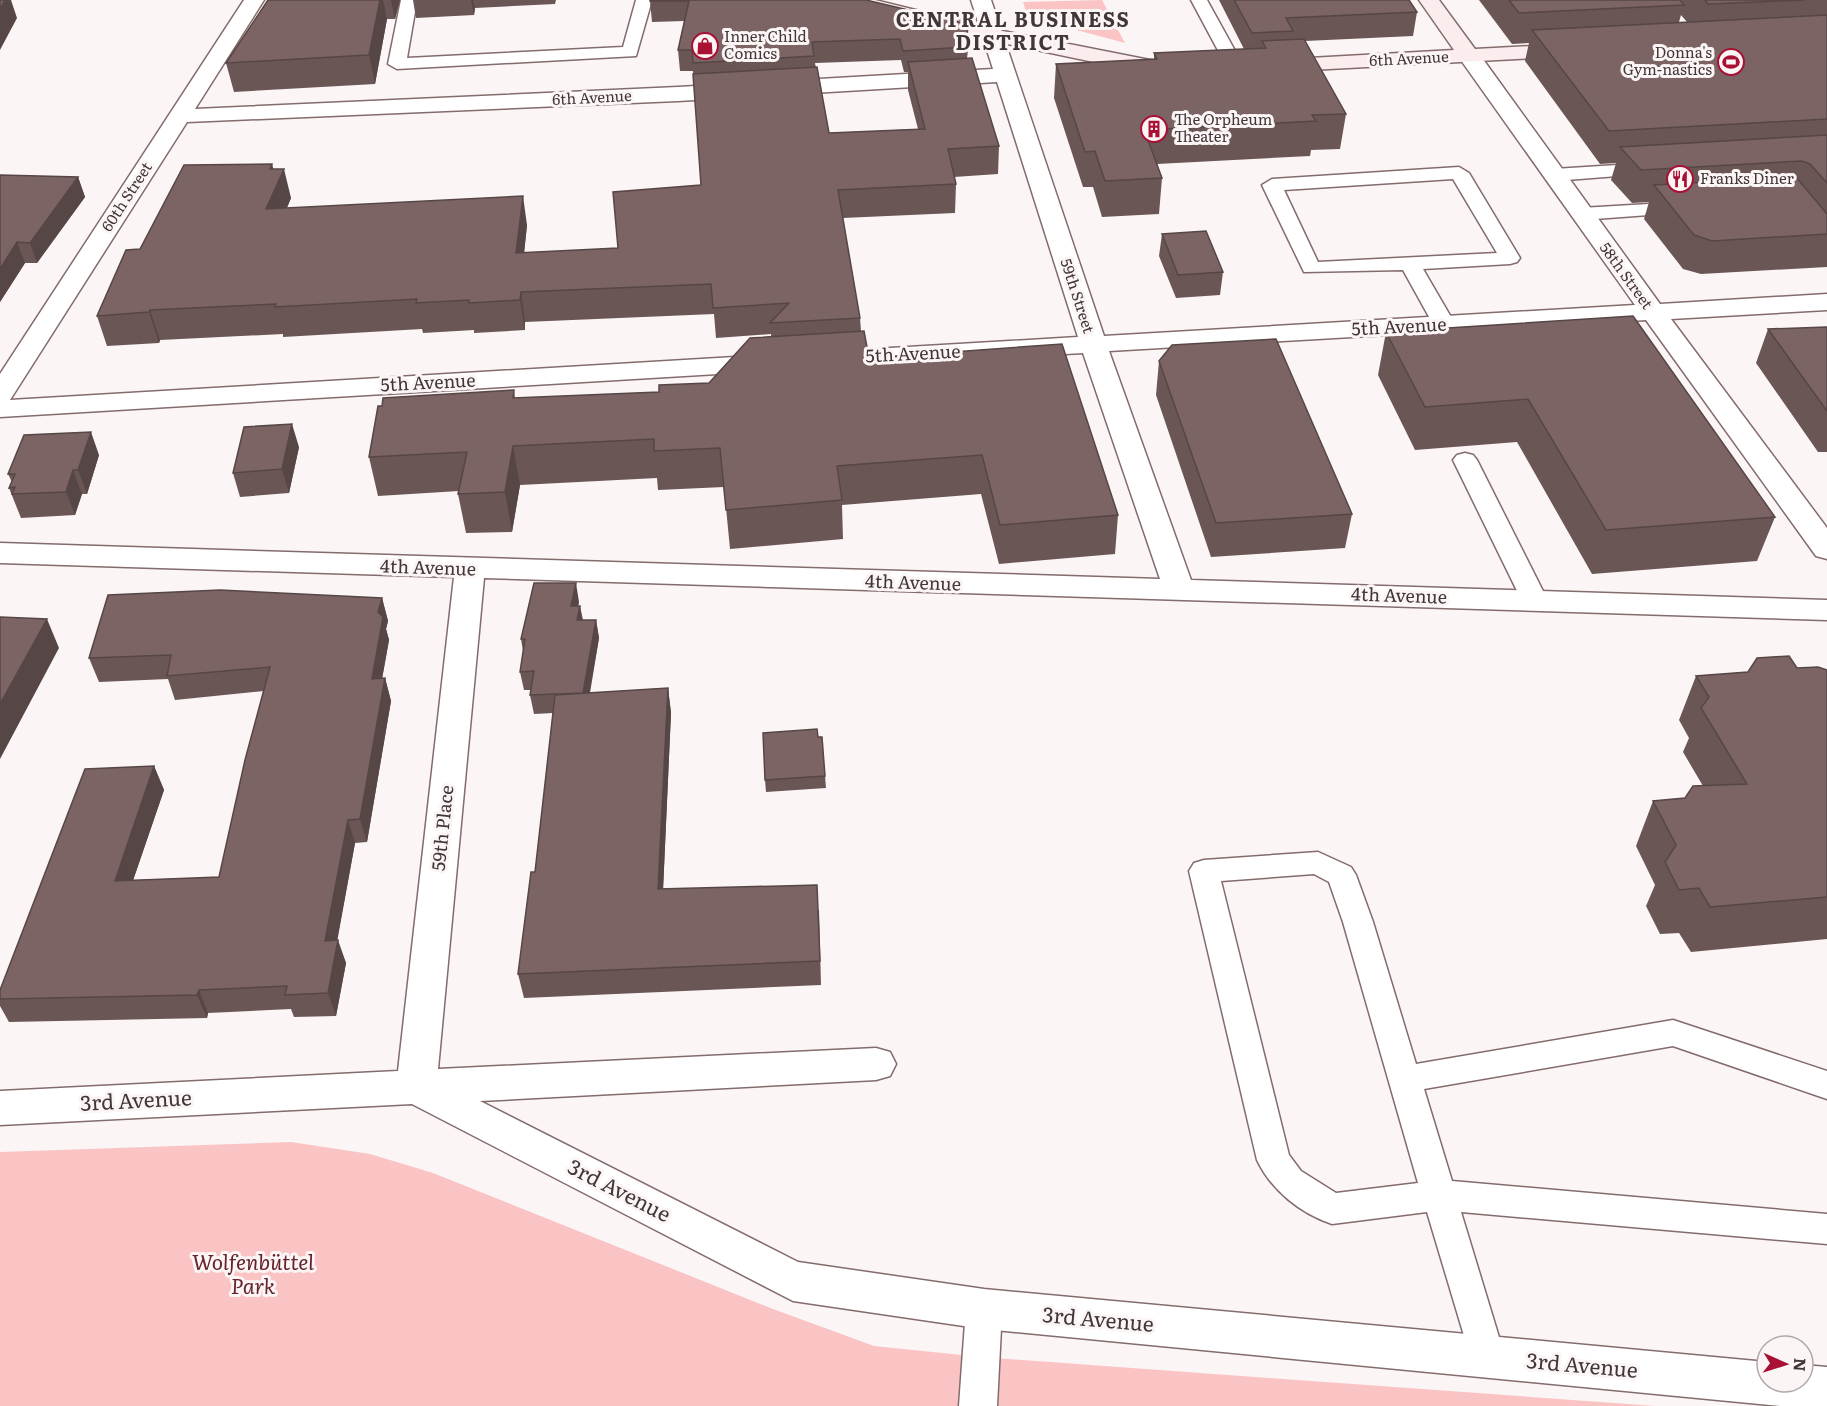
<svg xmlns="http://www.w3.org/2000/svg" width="1827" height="1406" viewBox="0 0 1827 1406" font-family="Literata,serif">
<rect width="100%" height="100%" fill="#fbf5f5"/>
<path fill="#fac4c5" d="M1102 0 1125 43 1028 17 1023 2Z
M291 1142 370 1154 433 1173 773 1309 874 1346 981 1357 1655 1406H0V1152Z"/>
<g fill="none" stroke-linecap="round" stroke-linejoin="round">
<defs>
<path id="lane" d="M401 0H417L407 58 623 47 636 0H652L636 56 397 69 388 64Z
M1191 0H1207L1244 67 1241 71H1229Z
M1649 163 1656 165 1659 169 1656 173 1554 181 1544 175 1554 169Z
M1459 167 1469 173 1520 258 1517 262 1510 264 1423 269 1455 324 1452 329H1436L1433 324 1403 270 1304 272 1262 185 1272 179ZM1453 179 1497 253 1318 262 1284 190Z
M1683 202 1690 204 1693 208 1690 212 1581 220 1574 218 1571 214 1574 210 1581 208Z
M1465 453 1473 455 1477 460 1548 601 1544 607 1535 609 1526 607 1522 601 1453 460 1457 455Z
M1318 852 1351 867 1356 875 1373 922 1416 1064 1673 1020 1827 1071V1099L1673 1046 1424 1089 1452 1181 1827 1214V1244L1461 1212 1505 1357 1500 1369 1487 1374 1474 1369 1427 1212 1332 1224C1300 1213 1272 1191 1257 1160L1189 871 1194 863 1204 860ZM1314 874 1329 882 1343 922 1418 1183 1336 1193 1301 1171 1289 1155 1221 881Z
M984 1292 997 1297 1002 1309 997 1406H959L966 1309 971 1297Z"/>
<path id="street" d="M244 0H264L195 109 678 87 993 69 971 0H991L1104 336 1635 305 1458 56 1461 51H1477L1660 304 1827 294V310L1671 319 1827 528V559L1816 556 1646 320 1109 351 1191 580 1827 600V620L484 578 438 1069 876 1048 890 1052 896 1064 890 1076 876 1080 480 1101 798 1262 984 1289 1767 1362V1382H1803V1365L1827 1367V1406H1780L984 1329 793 1301 412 1104 0 1125V1091L398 1071 454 577 0 563V543L1160 579 1083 353 822 368 812 366 809 360 812 354 822 352 1078 337 997 82 678 101 187 122 10 400 768 355 778 357 781 363 778 369 768 371 0 417V374Z"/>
<path id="secondary" d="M840 0H875L993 29 1165 63 1173 65 1176 70 1173 75 1165 77 993 41 843 4Z
M1419 0H1439L1475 49 1572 44 1580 45 1583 50 1580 55 1572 56 1273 72 1265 71 1262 66 1265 61 1273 60 1454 50Z"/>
</defs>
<use href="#lane" stroke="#846b6c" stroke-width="3"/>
<use href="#street" stroke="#846b6c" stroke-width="3"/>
<use href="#secondary" stroke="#846b6c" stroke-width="3"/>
<use href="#lane" fill="#fff" fill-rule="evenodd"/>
<use href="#street" fill="#fff" fill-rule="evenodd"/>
<use href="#secondary" fill="#fbeded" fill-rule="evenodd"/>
</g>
<path fill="#6b5656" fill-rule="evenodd" d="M268 0H400L395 19H387L375 84 234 92 226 63Z
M413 0H556L555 4 475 8 474 15 416 18Z
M866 0 968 24V45L967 58 966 59 999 146 998 174 954 177 956 184 955 213 843 218 860 318 861 331 869 358 1118 515 1115 554 999 564 981 494 842 505 843 539 730 549 724 487 658 490 657 478 520 485 512 532 466 533 458 494 459 491 378 496 369 457 514 390 515 398 659 392 709 383 771 336V334L716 338 714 314 525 322V330L474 333V330L423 333 422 329 283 337V334L160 340 159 343 107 346 97 316 140 249 272 164 273 169 291 198 287 208 527 225 524 253 618 248 701 185 693 71H680L678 50 684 21 652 22 650 1ZM901 60 904 72H908V90L918 129 829 133 815 63Z
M1219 0H1409L1417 12 1413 36 1305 41 1346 114 1340 149 1311 150 1310 156 1157 164 1162 178 1159 214 1102 217 1093 187H1083L1054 98 1056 64 1154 59V53L1244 49Z
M1479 0H1827V267L1701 274 1683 269 1644 219 1649 202 1632 203 1611 180 1616 163 1600 164 1525 61 1529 43 1512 44ZM1681 15 1687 22H1679Z
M0 175 78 177 85 197 37 263H25L0 302Z
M1162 234 1223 272 1220 295 1176 298 1159 256Z
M1633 316 1775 517 1757 561 1592 574 1517 442 1415 450 1378 375 1386 332Z
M1827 327V452H1818L1756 363 1768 329Z
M1159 361 1352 514 1345 548 1211 557 1156 395Z
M299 447 289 493 240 497 233 473Z
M99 455 87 494H82L75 515 21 518 9 488 12 482 8 474Z
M382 598 388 621 386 629 389 640 382 678H385L391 701 367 842 355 843 337 940 346 963 336 1016 294 1017 291 1009 208 1013 207 1018 9 1022 0 1006V990L154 766 164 790 133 880 219 877 264 691 175 700 168 679 99 682 89 658Z
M579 602 578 606H580L583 620H596L599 638 590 693 668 688 671 713 663 889 819 910 821 985 524 998 518 974 535 872 553 713 534 714 530 695 531 690H524L520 672 523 651 521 639Z
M1797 668 1827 670V939L1691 952 1679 933 1660 934 1646 906 1655 885 1636 846 1653 801 1685 798 1703 786 1683 752 1689 738 1679 720 1696 676Z
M818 737H822L826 788 766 792 765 780Z"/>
<path fill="#574646" d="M5 0H11L17 18 0 50V9Z
M380 0H383L387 19 375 84 369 55Z
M391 0H400L395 19Z
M471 0H473L475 8 474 15Z
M968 24V45L967 58V37Z
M272 164 277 185 284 169 291 198 273 239 266 209 270 169Z
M78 177 85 197 37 263 30 243Z
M523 196 527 225 521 283 516 253Z
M17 242 25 263 0 302V269Z
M521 292 525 322V330L520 300Z
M150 310 160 340 159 343 149 312Z
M292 424 299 447 289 493 282 469Z
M91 432 99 455 87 494 78 470Z
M513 446 520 485 512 532 505 492Z
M73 470 82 494 75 515 66 492Z
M576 583 579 602 574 625 571 606Z
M382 598 388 621 386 629 389 640 378 702 372 679 378 612Z
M580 606 583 625 577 620Z
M47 619 59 648 0 759V704Z
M596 620 599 638 586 712 583 693Z
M385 678 391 701 367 842 360 819Z
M668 688 671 713 662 914 658 889Z
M154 766 164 790 125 904 115 881Z
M348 820 355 843 333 964 325 941Z
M338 940 346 963 336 1016 328 993Z
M199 990 208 1013 207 1018 197 995Z"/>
<path fill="#7c6464" stroke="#574646" stroke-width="1.5" d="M0 0H5L0 9Z
M268 0H380L369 55 226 63Z
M650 0H866L968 24 967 37H963L966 47 903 51 900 39 812 42 814 56 693 63 692 50H678L689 1H650Z
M1234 0H1409L1417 12 1286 18 1293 31 1252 33Z
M1509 0H1680L1684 5 1519 13Z
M1705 0H1805L1708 4Z
M1827 15V119L1609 131 1532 30Z
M1304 39 1346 114 1312 115 1316 121 1144 130 1162 178 1105 181 1095 151 1085 152 1056 64 1157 59 1154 53 1266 48 1262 41Z
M972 58 999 146 948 149 956 184 838 190 860 318 770 323 789 303 713 308 711 284 521 292 520 300 469 303V300L416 303 417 299 275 307 276 304 150 310 149 312 97 316 126 250 140 249 184 165 272 164 270 169H284L266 209 523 196 516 253 618 248 613 192 701 185 693 74 817 67 829 133 925 129 908 62Z
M1827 135V183L1810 164 1802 161 1641 170 1620 147Z
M0 175 78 177 30 243 17 242 0 269Z
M1796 177 1827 214V234L1712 241 1694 235 1654 185Z
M1206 231 1223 272 1178 275 1162 234Z
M1633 316 1775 517 1606 530 1528 399 1425 407 1386 332Z
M1827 327V411L1768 329Z
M864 331 869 358 1062 344 1118 515 1000 525 982 455 837 466 842 500 726 510 720 448 654 451V439L513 446 505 492 458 494 467 452 369 457 378 406H382L383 398 514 390 513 398 659 392V385L709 383 750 338Z
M1276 339 1352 514 1216 523 1159 361 1172 345Z
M292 424 282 469 233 473 244 427Z
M91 432 78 470H73L66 492 12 494 15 487 9 488 15 474H8L24 435Z
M534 583H576L571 606H580L577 620H596L583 693 530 695 534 671 520 672 525 639H521Z
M220 590 382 598 378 612 383 617 372 679 385 678 360 819 348 820 325 941 338 940 328 993 285 995 287 986 199 990 197 995 0 999V990L85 769 154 766 115 881 219 877 245 760 270 667 167 676 171 655 89 658 108 595Z
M0 617 47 619 0 704Z
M1789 656 1797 668 1818 667 1827 670V897L1710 907 1699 888 1679 890 1665 862 1676 845 1653 801 1685 798 1693 786 1747 784 1701 708 1709 697 1696 676 1748 672 1757 658Z
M668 688 658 889 817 885 820 961 518 974 531 872H535L555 695Z
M817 729 818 737H822L825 776 765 780 763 733Z"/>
<defs>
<symbol id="shop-ring" viewBox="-11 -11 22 22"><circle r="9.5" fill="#fbf5f5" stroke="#a91134" stroke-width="1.5"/><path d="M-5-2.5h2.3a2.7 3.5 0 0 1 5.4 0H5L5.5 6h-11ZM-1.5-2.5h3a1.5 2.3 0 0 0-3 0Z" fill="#a91134"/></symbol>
<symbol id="stadium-ring" viewBox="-11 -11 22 22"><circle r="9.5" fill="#fbf5f5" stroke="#a91134" stroke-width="1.5"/><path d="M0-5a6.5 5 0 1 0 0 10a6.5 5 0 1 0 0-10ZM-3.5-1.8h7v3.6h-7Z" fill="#a91134"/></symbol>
<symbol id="building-ring" viewBox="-11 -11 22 22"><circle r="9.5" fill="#fbf5f5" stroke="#a91134" stroke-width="1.5"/><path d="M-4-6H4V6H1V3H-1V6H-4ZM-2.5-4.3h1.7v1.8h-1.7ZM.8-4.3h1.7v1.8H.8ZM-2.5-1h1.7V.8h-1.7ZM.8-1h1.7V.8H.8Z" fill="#a91134"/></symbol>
<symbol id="restaurant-ring" viewBox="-11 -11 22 22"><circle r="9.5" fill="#fbf5f5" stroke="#a91134" stroke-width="1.5"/><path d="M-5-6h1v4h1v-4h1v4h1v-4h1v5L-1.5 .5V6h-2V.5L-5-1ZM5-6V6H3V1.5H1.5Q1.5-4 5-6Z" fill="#a91134"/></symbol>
</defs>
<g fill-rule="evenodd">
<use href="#shop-ring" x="690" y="31" width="30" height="30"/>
<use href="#stadium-ring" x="1716" y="47" width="30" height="30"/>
<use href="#building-ring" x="1139" y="114" width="30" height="30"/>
<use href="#restaurant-ring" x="1665" y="164" width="30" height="30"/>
</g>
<g text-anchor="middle" stroke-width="6" stroke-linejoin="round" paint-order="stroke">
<g font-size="15" fill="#423737" stroke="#fbf5f5" text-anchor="start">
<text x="724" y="42">Inner Child<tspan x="724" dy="17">Comics</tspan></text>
<text x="1712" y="58" text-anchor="end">Donna's<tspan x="1712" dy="17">Gym-nastics</tspan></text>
<text x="1174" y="125">The Orpheum<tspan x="1174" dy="17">Theater</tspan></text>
<text x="1700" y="184">Franks Diner</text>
</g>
<g font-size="15" fill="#423737" stroke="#fbf5f5">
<text transform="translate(1409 59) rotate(-3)" y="5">6th Avenue</text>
<text transform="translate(592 98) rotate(-3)" y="5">6th Avenue</text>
<text transform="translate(127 197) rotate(-57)" y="5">60th Street</text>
<text transform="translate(1626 276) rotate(54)" y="5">58th Street</text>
<text transform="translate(1077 296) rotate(72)" y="5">59th Street</text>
</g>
<g font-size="18" fill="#423737" stroke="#fbf5f5">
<text transform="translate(1399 327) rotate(-3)" y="6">5th Avenue</text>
<text transform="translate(913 354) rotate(-3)" y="6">5th Avenue</text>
<text transform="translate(428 383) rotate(-3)" y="6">5th Avenue</text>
<text transform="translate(428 568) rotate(2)" y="6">4th Avenue</text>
<text transform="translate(913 583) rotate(2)" y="6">4th Avenue</text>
<text transform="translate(1399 596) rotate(2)" y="6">4th Avenue</text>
<text transform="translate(443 828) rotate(-84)" y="6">59th Place</text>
</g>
<g font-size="20" font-weight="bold" letter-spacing="1.5" fill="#423737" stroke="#fbf5f5">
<text x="1013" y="27">CENTRAL BUSINESS<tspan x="1013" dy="23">DISTRICT</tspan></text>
</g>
<g font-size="21" fill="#423737" stroke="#fbf5f5">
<text transform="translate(136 1101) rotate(-3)" y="7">3rd Avenue</text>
<text transform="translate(619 1191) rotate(27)" y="7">3rd Avenue</text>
<text transform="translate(1098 1320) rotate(5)" y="7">3rd Avenue</text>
<text transform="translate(1582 1366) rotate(5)" y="7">3rd Avenue</text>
</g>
<g font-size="21" font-style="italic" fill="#65232a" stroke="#fbf5f5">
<text x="253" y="1270">Wolfenbüttel<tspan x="253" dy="24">Park</tspan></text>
</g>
</g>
<g transform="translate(1785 1364) rotate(93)"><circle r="28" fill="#fbf5f5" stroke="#b1a9a9" stroke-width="1.5"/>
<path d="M0-4.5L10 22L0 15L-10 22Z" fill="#a91134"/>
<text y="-9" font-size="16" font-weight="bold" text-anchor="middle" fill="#423737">N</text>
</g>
</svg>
